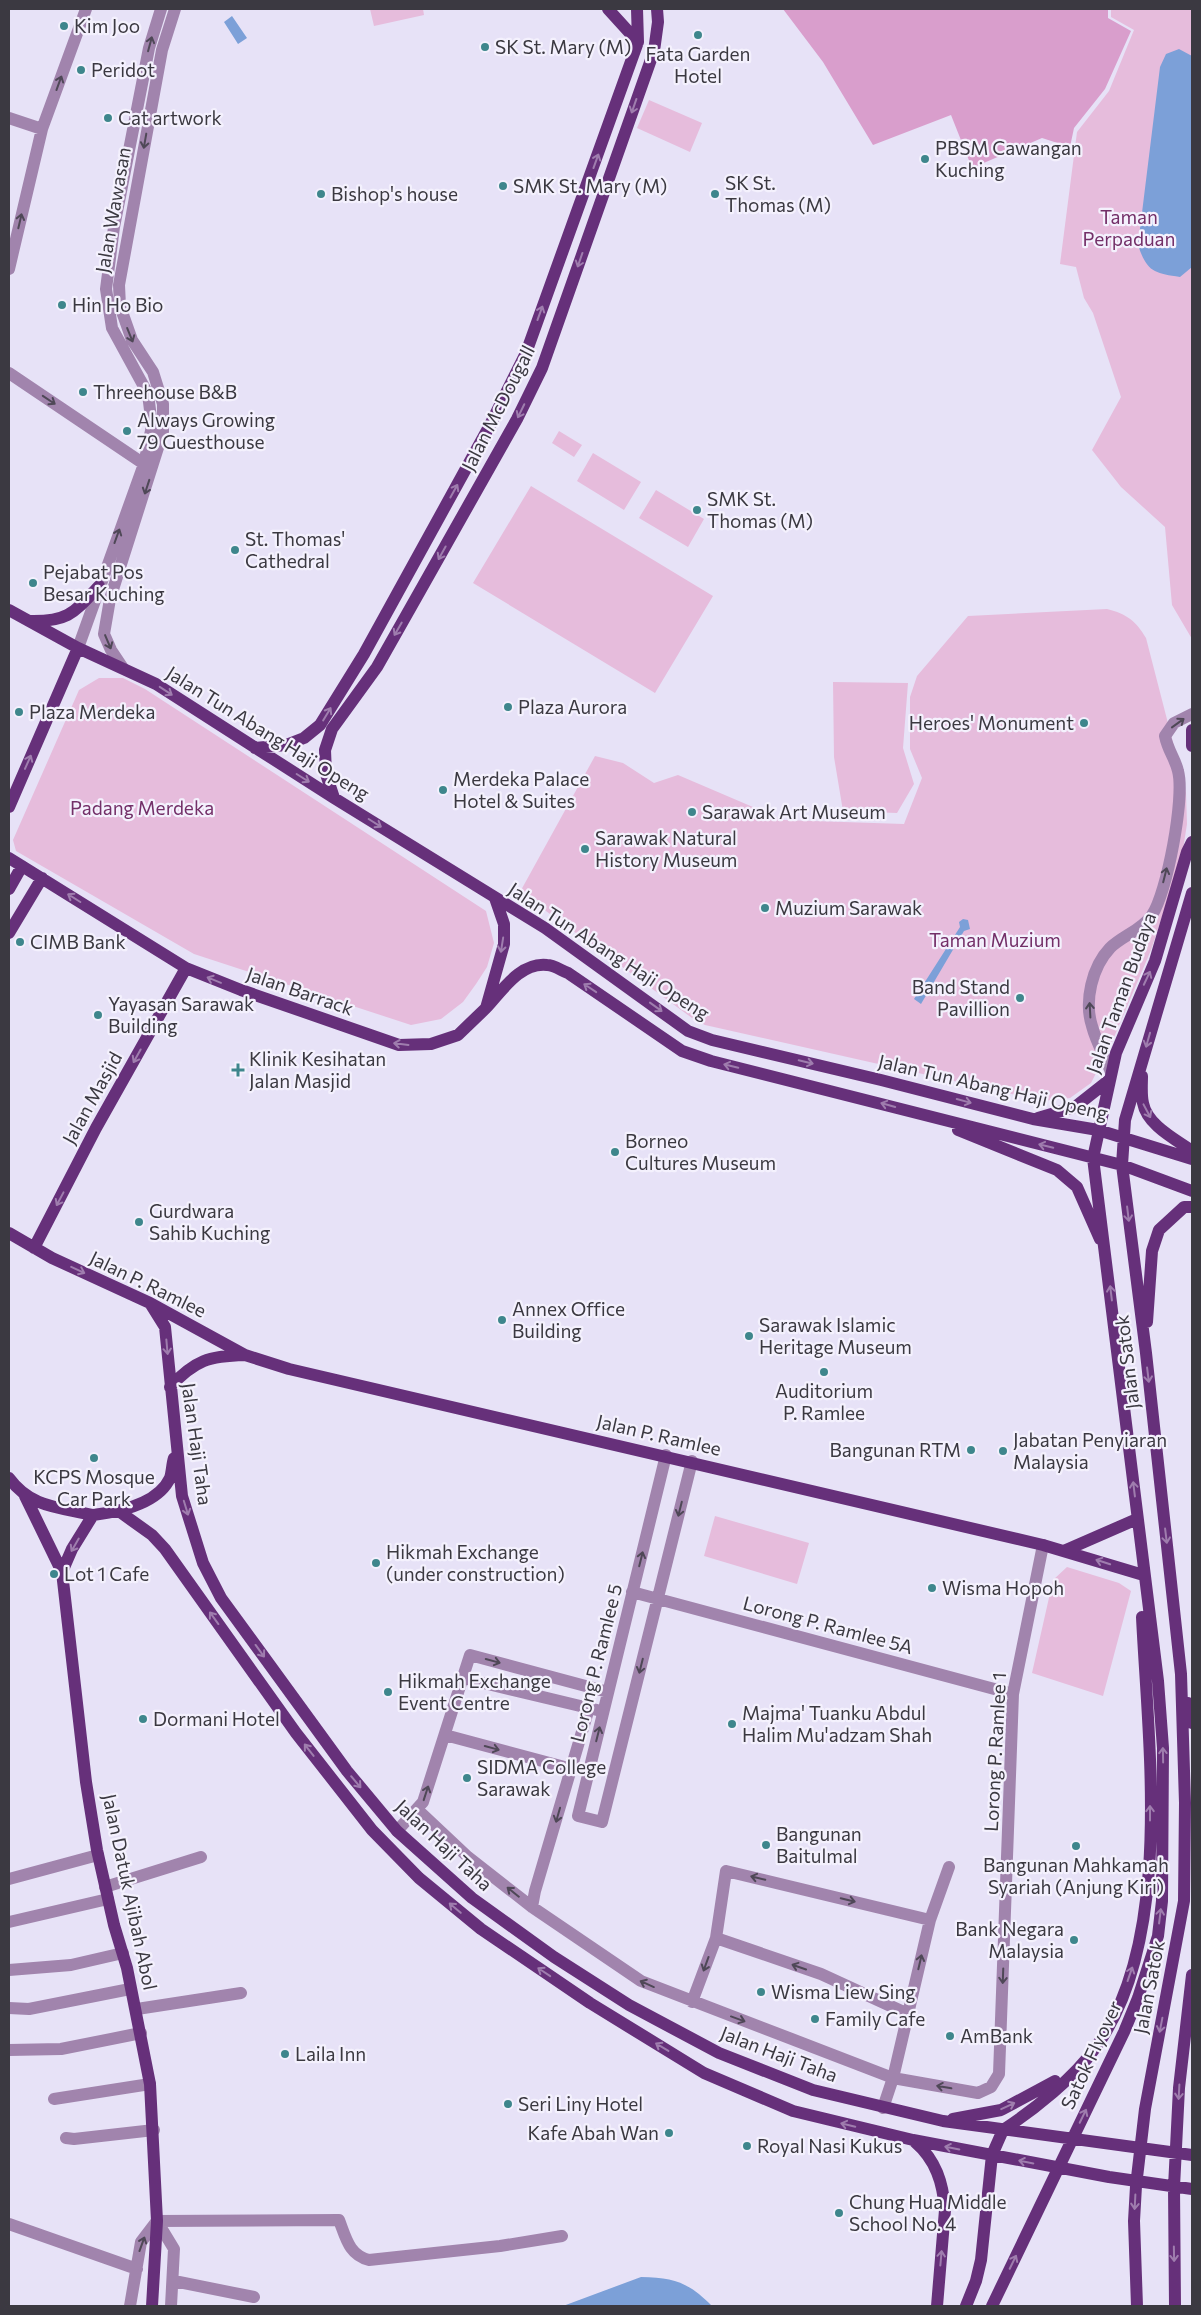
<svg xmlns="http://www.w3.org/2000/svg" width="1201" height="2315" viewBox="0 0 1201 2315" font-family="Commissioner,sans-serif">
<rect width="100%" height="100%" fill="#e7e2f7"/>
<path fill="#e6bcdc" d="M370 9H423L424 15 374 26Z
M1111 9H1192V639L1172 605 1165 527 1121 487 1092 450 1121 397 1093 313 1084 298 1076 267 1060 264 1077 132 1109 91 1134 30 1111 17Z
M649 100 702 123 690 152 637 128Z
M559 431 582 445 574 457 552 443Z
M593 453 641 482 624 510 577 481Z
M531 486 713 596 655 693 473 583Z
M656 490 704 519 688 547 639 518Z
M1107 609C1127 614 1136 621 1146 638L1186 793 1187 824 1182 856 1151 950 1112 1042 1091 1083 1070 1098 1042 1101 705 1025 692 1018 520 892 595 756 623 763 654 783 678 775 783 820 904 824 922 778 910 749V697L917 676 968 616Z
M99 678H123L145 689 486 911 494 943 487 967 476 984 463 1002 441 1019 411 1025 194 954 16 851 13 840 79 690Z
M833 682 908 683 903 748 914 784 897 813 843 811 834 757Z
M715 1516 809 1543 797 1584 704 1556Z
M1067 1567 1119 1583 1131 1591 1103 1696 1032 1673 1053 1580Z"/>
<path fill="#d99ecc" d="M783 9H1108V18L1131 31 1105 89 1074 128 1070 147 1042 138 972 168 951 115 873 145 823 62Z"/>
<path fill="#7ca0d8" d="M232 16 247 38 238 44 224 22Z
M1179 49 1192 56V267L1180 277C1154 273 1147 272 1138 245L1160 67 1166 54Z
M963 919 968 920 970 929 964 931 921 1004 914 999 960 927 959 922Z
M641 2277C675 2278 688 2282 712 2306H563Z"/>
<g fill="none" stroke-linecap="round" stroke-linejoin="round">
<path stroke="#a184ad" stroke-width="12" d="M9 118 42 129
M9 269 42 129 86 9
M9 373 144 464
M78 648 144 464 152 426 148 394 112 328 106 289 114 227 149 48 161 9
M123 668 111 650 104 634 110 599 163 432V404L153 372 132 340 120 306 119 285 162 50 175 9
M1111 1072C1105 1057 1096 1042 1092 1026 1084 1001 1092 967 1110 948 1122 936 1142 930 1152 915 1167 893 1185 797 1178 771 1175 758 1168 751 1165 736L1174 723 1192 714
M666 1455 578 1816 602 1822 692 1461
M632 1592 1013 1694
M463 1678 597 1710
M445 1735 572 1769
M418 1810 468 1857 532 1907 641 1981 893 2078 978 2093 991 2087 999 2074 1013 1694 1043 1545
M397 1831 423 1802 470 1655 608 1692
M9 1879 98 1855
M105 1887 201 1857
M532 1907 535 1891 589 1708
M9 1922 108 1899
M716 1938 821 1974 908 2014
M9 1970 71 1965 123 1953
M692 2002 716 1938 726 1871 930 1920
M9 2008 29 2009 130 1989
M137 2009 241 1993
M9 2050 61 2049 141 2033
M54 2099 150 2084
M883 2108 893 2078 930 1920 949 1867
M66 2138 74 2139 154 2130
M157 2221 339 2220C346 2238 349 2255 369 2260L500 2246 562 2236
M157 2221 174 2249 171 2306
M9 2224 137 2269
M174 2281 254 2297
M130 2306 141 2242 157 2221"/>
<path stroke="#66307a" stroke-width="12" d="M608 9 638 42
M9 610 78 648 156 684 334 798 545 928 688 1031 712 1040 881 1080 1033 1119 1098 1130 1192 1159
M29 621C68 622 74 613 99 586
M1192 730V746
M255 748 286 745 304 738 320 725 364 654 490 425 526 353 638 42 637 9
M334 798 326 774 325 750 332 729 377 667 420 591 517 419 542 368 654 51 658 22 657 9
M9 807 78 648
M9 858 186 968 241 990 399 1045 431 1044 458 1035 486 1008 504 944V924L495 898
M9 889 22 866
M9 933 42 878
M486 1008C502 991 520 962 547 965 554 965 562 971 568 973L682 1051 711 1061 1122 1165 1192 1191
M1142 1076C1142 1084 1141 1095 1143 1103 1147 1125 1175 1139 1192 1151
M1038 1118 1075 1107 1108 1081
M958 1130 1057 1170 1077 1187 1100 1239
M9 1233 52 1258 150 1303 245 1355 289 1369 1043 1545 1140 1574
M34 1248 96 1128 186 968
M150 1303 165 1327 182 1496 203 1563 221 1598 347 1771 397 1831 472 1898 554 1957 629 2005 719 2053 813 2090 943 2121 1192 2155
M1147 1322 1152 1251 1159 1230 1184 1207H1192
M170 1387C195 1360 209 1356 245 1355
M9 1478C31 1508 59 1507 93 1515
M25 1496 62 1572 86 1782 97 1850 114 1925 127 1968 150 2084 157 2221 152 2306
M120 1512 152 1535 165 1549 296 1733 372 1830 419 1878 481 1929 590 2003 704 2073 793 2111 913 2140 1109 2177 1192 2189
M1066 1550 1137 1519
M62 1572 72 1549 93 1515C118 1512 158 1504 170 1478 172 1472 172 1464 174 1458
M1188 1703 1192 1723
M953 2119 1001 2110 1055 2081
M1003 2130C1035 2109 1074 2078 1096 2047 1174 1939 1148 1744 1142 1617
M915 2142C936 2160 943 2183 945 2210L937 2306
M966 2306 976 2281 981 2260 992 2155 1003 2130
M992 2306 1124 2032 1138 1998 1158 1936 1162 1901 1163 1748 1158 1681 1093 1158 1116 1053 1155 961 1187 852 1192 842
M1137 2306 1134 2221 1136 2186 1145 2109 1184 1901 1185 1803 1181 1674 1146 1353 1122 1165 1125 1120 1192 893
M1175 2306 1174 2187 1179 2088 1192 1975"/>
</g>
<defs><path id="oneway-shaft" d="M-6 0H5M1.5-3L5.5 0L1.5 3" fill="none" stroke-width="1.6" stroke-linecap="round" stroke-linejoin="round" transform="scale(1.25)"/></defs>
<g stroke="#4f4857">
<use href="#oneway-shaft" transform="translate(150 44) rotate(-75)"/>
<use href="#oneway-shaft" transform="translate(59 83) rotate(-70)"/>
<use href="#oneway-shaft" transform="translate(145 141) rotate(100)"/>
<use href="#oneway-shaft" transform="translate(20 221) rotate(-77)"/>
<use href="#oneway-shaft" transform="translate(130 335) rotate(68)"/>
<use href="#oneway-shaft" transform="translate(49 400) rotate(34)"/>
<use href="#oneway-shaft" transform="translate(147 487) rotate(108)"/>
<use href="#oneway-shaft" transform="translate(117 536) rotate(-70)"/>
<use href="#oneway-shaft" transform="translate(108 642) rotate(67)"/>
<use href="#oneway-shaft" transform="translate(1178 723) rotate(-36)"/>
<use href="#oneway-shaft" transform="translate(1165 875) rotate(-76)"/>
<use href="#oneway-shaft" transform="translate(1090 1010) rotate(-93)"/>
<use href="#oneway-shaft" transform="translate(680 1509) rotate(104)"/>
<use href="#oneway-shaft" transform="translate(641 1559) rotate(-76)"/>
<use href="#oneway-shaft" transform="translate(493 1661) rotate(15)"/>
<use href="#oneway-shaft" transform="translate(641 1666) rotate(104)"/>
<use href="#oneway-shaft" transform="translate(598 1734) rotate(-76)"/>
<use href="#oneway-shaft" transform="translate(492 1748) rotate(15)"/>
<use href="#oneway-shaft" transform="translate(426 1793) rotate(-72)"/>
<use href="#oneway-shaft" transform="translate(558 1815) rotate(106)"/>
<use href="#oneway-shaft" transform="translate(758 1878) rotate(-166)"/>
<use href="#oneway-shaft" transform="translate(513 1892) rotate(-141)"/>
<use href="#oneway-shaft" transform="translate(848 1900) rotate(14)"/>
<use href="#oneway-shaft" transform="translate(920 1962) rotate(-77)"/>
<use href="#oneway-shaft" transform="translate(706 1964) rotate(110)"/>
<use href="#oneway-shaft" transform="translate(799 1967) rotate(-161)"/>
<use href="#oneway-shaft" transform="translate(1003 1976) rotate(92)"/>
<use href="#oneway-shaft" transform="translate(647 1984) rotate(-156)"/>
<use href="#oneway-shaft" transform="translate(738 2019) rotate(20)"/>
<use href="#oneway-shaft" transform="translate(944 2087) rotate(-170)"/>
<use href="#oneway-shaft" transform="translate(142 2244) rotate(-70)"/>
</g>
<g stroke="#9f7dae">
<use href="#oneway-shaft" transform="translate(634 106) rotate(109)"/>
<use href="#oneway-shaft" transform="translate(596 161) rotate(-70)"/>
<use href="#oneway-shaft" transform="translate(580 260) rotate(109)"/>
<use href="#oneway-shaft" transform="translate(540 313) rotate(-70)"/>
<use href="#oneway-shaft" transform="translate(521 411) rotate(116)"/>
<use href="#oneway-shaft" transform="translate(454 491) rotate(-61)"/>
<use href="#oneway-shaft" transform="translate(442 553) rotate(119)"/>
<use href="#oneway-shaft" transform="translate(398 629) rotate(120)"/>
<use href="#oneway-shaft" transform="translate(166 691) rotate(33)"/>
<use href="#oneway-shaft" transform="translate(327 714) rotate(-59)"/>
<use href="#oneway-shaft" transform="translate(28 762) rotate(-66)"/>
<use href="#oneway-shaft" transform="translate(303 778) rotate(32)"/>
<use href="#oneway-shaft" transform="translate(375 823) rotate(32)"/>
<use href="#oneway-shaft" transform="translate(74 898) rotate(-148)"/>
<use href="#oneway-shaft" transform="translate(502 945) rotate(99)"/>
<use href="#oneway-shaft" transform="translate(1147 978) rotate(-65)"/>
<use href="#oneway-shaft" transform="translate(214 980) rotate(-158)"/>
<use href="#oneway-shaft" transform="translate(590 988) rotate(-146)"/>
<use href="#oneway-shaft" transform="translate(656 1007) rotate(36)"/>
<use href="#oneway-shaft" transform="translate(1148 1040) rotate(106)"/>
<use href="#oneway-shaft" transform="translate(401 1044) rotate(-173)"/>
<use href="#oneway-shaft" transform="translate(137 1056) rotate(119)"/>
<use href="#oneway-shaft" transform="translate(806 1062) rotate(13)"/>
<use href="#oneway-shaft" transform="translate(731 1066) rotate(-166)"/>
<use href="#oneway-shaft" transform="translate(964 1101) rotate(15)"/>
<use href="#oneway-shaft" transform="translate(888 1105) rotate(-164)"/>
<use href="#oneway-shaft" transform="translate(1147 1111) rotate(62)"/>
<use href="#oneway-shaft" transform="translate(1046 1146) rotate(-166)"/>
<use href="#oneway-shaft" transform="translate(60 1199) rotate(118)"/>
<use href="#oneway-shaft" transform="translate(1128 1214) rotate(83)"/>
<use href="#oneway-shaft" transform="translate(78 1270) rotate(25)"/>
<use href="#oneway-shaft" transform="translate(1111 1293) rotate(-97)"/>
<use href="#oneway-shaft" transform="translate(167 1347) rotate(85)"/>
<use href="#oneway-shaft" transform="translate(1148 1375) rotate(83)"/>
<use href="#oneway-shaft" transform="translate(1134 1489) rotate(-97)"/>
<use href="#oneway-shaft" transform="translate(186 1508) rotate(73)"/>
<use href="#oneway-shaft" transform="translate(1166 1536) rotate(83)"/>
<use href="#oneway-shaft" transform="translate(75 1545) rotate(120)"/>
<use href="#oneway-shaft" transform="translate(1103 1562) rotate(-162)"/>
<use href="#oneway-shaft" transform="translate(214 1618) rotate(-126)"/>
<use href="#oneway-shaft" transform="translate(260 1651) rotate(54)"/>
<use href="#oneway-shaft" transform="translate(309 1750) rotate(-128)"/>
<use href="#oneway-shaft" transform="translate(1163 1755) rotate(-91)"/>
<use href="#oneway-shaft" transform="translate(356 1782) rotate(50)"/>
<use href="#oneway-shaft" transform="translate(1150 1813) rotate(-90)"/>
<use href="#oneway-shaft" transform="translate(455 1908) rotate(-140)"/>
<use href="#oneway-shaft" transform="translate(1160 1916) rotate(-83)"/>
<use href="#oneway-shaft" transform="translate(544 1972) rotate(-146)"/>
<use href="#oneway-shaft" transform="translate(1130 1974) rotate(-71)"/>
<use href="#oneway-shaft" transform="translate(1161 2025) rotate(101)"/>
<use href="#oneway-shaft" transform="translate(662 2047) rotate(-149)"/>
<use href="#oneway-shaft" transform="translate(1179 2092) rotate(93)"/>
<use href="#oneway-shaft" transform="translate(1008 2106) rotate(-25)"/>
<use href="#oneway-shaft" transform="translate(1083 2116) rotate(-64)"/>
<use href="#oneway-shaft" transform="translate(848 2125) rotate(-166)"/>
<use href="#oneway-shaft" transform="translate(952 2148) rotate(-169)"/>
<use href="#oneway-shaft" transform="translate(1026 2162) rotate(-169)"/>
<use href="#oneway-shaft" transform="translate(1135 2202) rotate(93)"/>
<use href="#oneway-shaft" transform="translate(1174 2254) rotate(89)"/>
<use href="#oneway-shaft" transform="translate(941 2258) rotate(-85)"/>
<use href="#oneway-shaft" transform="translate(1013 2262) rotate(-64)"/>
</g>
<g fill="#3e868c" stroke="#f4f1fd" stroke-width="2">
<circle cx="64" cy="26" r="5"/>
<circle cx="698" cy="35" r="5"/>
<circle cx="485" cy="47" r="5"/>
<circle cx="81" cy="70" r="5"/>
<circle cx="108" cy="118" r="5"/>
<circle cx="925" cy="159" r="5"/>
<circle cx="503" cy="186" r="5"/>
<circle cx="321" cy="194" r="5"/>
<circle cx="715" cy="194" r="5"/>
<circle cx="62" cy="305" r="5"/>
<circle cx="83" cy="392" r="5"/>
<circle cx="127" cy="431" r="5"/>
<circle cx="697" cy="510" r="5"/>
<circle cx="235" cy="550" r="5"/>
<circle cx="33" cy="583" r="5"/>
<circle cx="508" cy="707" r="5"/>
<circle cx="19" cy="712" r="5"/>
<circle cx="1084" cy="723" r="5"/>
<circle cx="443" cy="790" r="5"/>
<circle cx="692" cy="812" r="5"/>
<circle cx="585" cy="849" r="5"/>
<circle cx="765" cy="908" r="5"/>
<circle cx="20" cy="942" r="5"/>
<circle cx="1020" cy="998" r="5"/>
<circle cx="98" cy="1015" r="5"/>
<path d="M235.5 1062.5h5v5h5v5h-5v5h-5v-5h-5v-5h5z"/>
<circle cx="615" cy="1152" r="5"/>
<circle cx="139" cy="1222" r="5"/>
<circle cx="502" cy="1320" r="5"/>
<circle cx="749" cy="1336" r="5"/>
<circle cx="824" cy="1372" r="5"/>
<circle cx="971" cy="1450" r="5"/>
<circle cx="1003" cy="1451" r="5"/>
<circle cx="94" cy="1458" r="5"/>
<circle cx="376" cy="1563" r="5"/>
<circle cx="54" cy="1574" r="5"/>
<circle cx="932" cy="1588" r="5"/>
<circle cx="388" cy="1692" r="5"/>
<circle cx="143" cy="1719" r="5"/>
<circle cx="732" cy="1724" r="5"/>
<circle cx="467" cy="1778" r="5"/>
<circle cx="766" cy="1845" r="5"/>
<circle cx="1076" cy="1846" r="5"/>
<circle cx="1074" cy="1940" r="5"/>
<circle cx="761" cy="1992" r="5"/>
<circle cx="815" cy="2019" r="5"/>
<circle cx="950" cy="2036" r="5"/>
<circle cx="285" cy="2054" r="5"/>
<circle cx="508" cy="2104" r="5"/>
<circle cx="669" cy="2133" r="5"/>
<circle cx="747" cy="2146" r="5"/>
<circle cx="839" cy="2213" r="5"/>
</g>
<g text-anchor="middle" stroke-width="4.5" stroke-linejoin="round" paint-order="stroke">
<g font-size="19" fill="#3b3941" stroke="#f4f1fd" text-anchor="start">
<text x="74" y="33">Kim Joo</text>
<text x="495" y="54">SK St. Mary (M)</text>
<text x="698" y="61" text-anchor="middle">Fata Garden<tspan x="698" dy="22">Hotel</tspan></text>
<text x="91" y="77">Peridot</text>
<text x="118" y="125">Cat artwork</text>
<text x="935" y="155">PBSM Cawangan<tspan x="935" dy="22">Kuching</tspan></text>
<text x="725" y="190">SK St.<tspan x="725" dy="22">Thomas (M)</tspan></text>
<text x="513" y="193">SMK St. Mary (M)</text>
<text x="331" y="201">Bishop's house</text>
<text x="72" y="312">Hin Ho Bio</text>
<text x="93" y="399">Threehouse B&amp;B</text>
<text x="137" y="427">Always Growing<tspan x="137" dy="22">79 Guesthouse</tspan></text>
<text x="707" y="506">SMK St.<tspan x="707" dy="22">Thomas (M)</tspan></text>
<text x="245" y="546">St. Thomas'<tspan x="245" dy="22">Cathedral</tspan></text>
<text x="43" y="579">Pejabat Pos<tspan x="43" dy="22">Besar Kuching</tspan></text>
<text x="518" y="714">Plaza Aurora</text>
<text x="29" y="719">Plaza Merdeka</text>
<text x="1074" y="730" text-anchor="end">Heroes' Monument</text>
<text x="453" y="786">Merdeka Palace<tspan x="453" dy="22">Hotel &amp; Suites</tspan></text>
<text x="702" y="819">Sarawak Art Museum</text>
<text x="595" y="845">Sarawak Natural<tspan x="595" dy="22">History Museum</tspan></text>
<text x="775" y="915">Muzium Sarawak</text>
<text x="30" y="949">CIMB Bank</text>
<text x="1010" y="994" text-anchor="end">Band Stand<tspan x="1010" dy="22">Pavillion</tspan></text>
<text x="108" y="1011">Yayasan Sarawak<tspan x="108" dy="22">Building</tspan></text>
<text x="249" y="1066">Klinik Kesihatan<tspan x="249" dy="22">Jalan Masjid</tspan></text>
<text x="625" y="1148">Borneo<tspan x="625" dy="22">Cultures Museum</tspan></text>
<text x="149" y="1218">Gurdwara<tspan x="149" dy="22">Sahib Kuching</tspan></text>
<text x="512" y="1316">Annex Office<tspan x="512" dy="22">Building</tspan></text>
<text x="759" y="1332">Sarawak Islamic<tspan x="759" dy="22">Heritage Museum</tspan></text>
<text x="824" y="1398" text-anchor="middle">Auditorium<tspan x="824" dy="22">P. Ramlee</tspan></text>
<text x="1013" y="1447">Jabatan Penyiaran<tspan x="1013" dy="22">Malaysia</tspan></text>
<text x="961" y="1457" text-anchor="end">Bangunan RTM</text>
<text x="94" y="1484" text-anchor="middle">KCPS Mosque<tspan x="94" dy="22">Car Park</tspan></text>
<text x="386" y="1559">Hikmah Exchange<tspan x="386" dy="22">(under construction)</tspan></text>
<text x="64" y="1581">Lot 1 Cafe</text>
<text x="942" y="1595">Wisma Hopoh</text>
<text x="398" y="1688">Hikmah Exchange<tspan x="398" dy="22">Event Centre</tspan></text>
<text x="742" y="1720">Majma' Tuanku Abdul<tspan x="742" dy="22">Halim Mu'adzam Shah</tspan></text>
<text x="153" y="1726">Dormani Hotel</text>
<text x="477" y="1774">SIDMA College<tspan x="477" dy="22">Sarawak</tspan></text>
<text x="776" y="1841">Bangunan<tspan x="776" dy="22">Baitulmal</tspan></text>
<text x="1076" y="1872" text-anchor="middle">Bangunan Mahkamah<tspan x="1076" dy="22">Syariah (Anjung Kiri)</tspan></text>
<text x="1064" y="1936" text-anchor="end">Bank Negara<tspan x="1064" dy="22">Malaysia</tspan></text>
<text x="771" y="1999">Wisma Liew Sing</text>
<text x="825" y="2026">Family Cafe</text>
<text x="960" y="2043">AmBank</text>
<text x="295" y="2061">Laila Inn</text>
<text x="518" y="2111">Seri Liny Hotel</text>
<text x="659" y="2140" text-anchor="end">Kafe Abah Wan</text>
<text x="757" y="2153">Royal Nasi Kukus</text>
<text x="849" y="2209">Chung Hua Middle<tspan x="849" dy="22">School No. 4</tspan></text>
</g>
<g font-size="19" fill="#3b3941" stroke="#f4f1fd">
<text transform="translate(113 210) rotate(-80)" y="7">Jalan Wawasan</text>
<text transform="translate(498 408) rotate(-63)" y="7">Jalan McDougall</text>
<text transform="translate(268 733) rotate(32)" y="7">Jalan Tun Abang Haji Openg</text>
<text transform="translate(609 951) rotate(33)" y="7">Jalan Tun Abang Haji Openg</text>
<text transform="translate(300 991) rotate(19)" y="7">Jalan Barrack</text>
<text transform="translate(1121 993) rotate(-70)" y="7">Jalan Taman Budaya</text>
<text transform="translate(993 1087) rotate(13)" y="7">Jalan Tun Abang Haji Openg</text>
<text transform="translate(92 1098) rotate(-61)" y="7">Jalan Masjid</text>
<text transform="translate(148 1284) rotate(26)" y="7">Jalan P. Ramlee</text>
<text transform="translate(1127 1362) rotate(-97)" y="7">Jalan Satok</text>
<text transform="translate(659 1435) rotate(13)" y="7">Jalan P. Ramlee</text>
<text transform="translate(197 1444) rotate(82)" y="7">Jalan Haji Taha</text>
<text transform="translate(828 1625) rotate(15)" y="7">Lorong P. Ramlee 5A</text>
<text transform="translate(596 1663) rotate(-76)" y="7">Lorong P. Ramlee 5</text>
<text transform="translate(995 1752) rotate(-87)" y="7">Lorong P. Ramlee 1</text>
<text transform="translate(444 1845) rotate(43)" y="7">Jalan Haji Taha</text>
<text transform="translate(130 1892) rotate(78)" y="7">Jalan Datuk Ajibah Abol</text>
<text transform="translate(1149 1987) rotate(-79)" y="7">Jalan Satok</text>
<text transform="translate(779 2054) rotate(21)" y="7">Jalan Haji Taha</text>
<text transform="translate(1091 2055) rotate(-65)" y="7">Satok Flyover</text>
</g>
<g font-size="19" fill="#732f68" stroke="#f4f1fd">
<text x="1129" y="224">Taman<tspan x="1129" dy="22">Perpaduan</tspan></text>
<text x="142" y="815">Padang Merdeka</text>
<text x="995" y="947">Taman Muzium</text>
</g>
</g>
<rect width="1201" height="2315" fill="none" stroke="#3b3941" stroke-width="20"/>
</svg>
